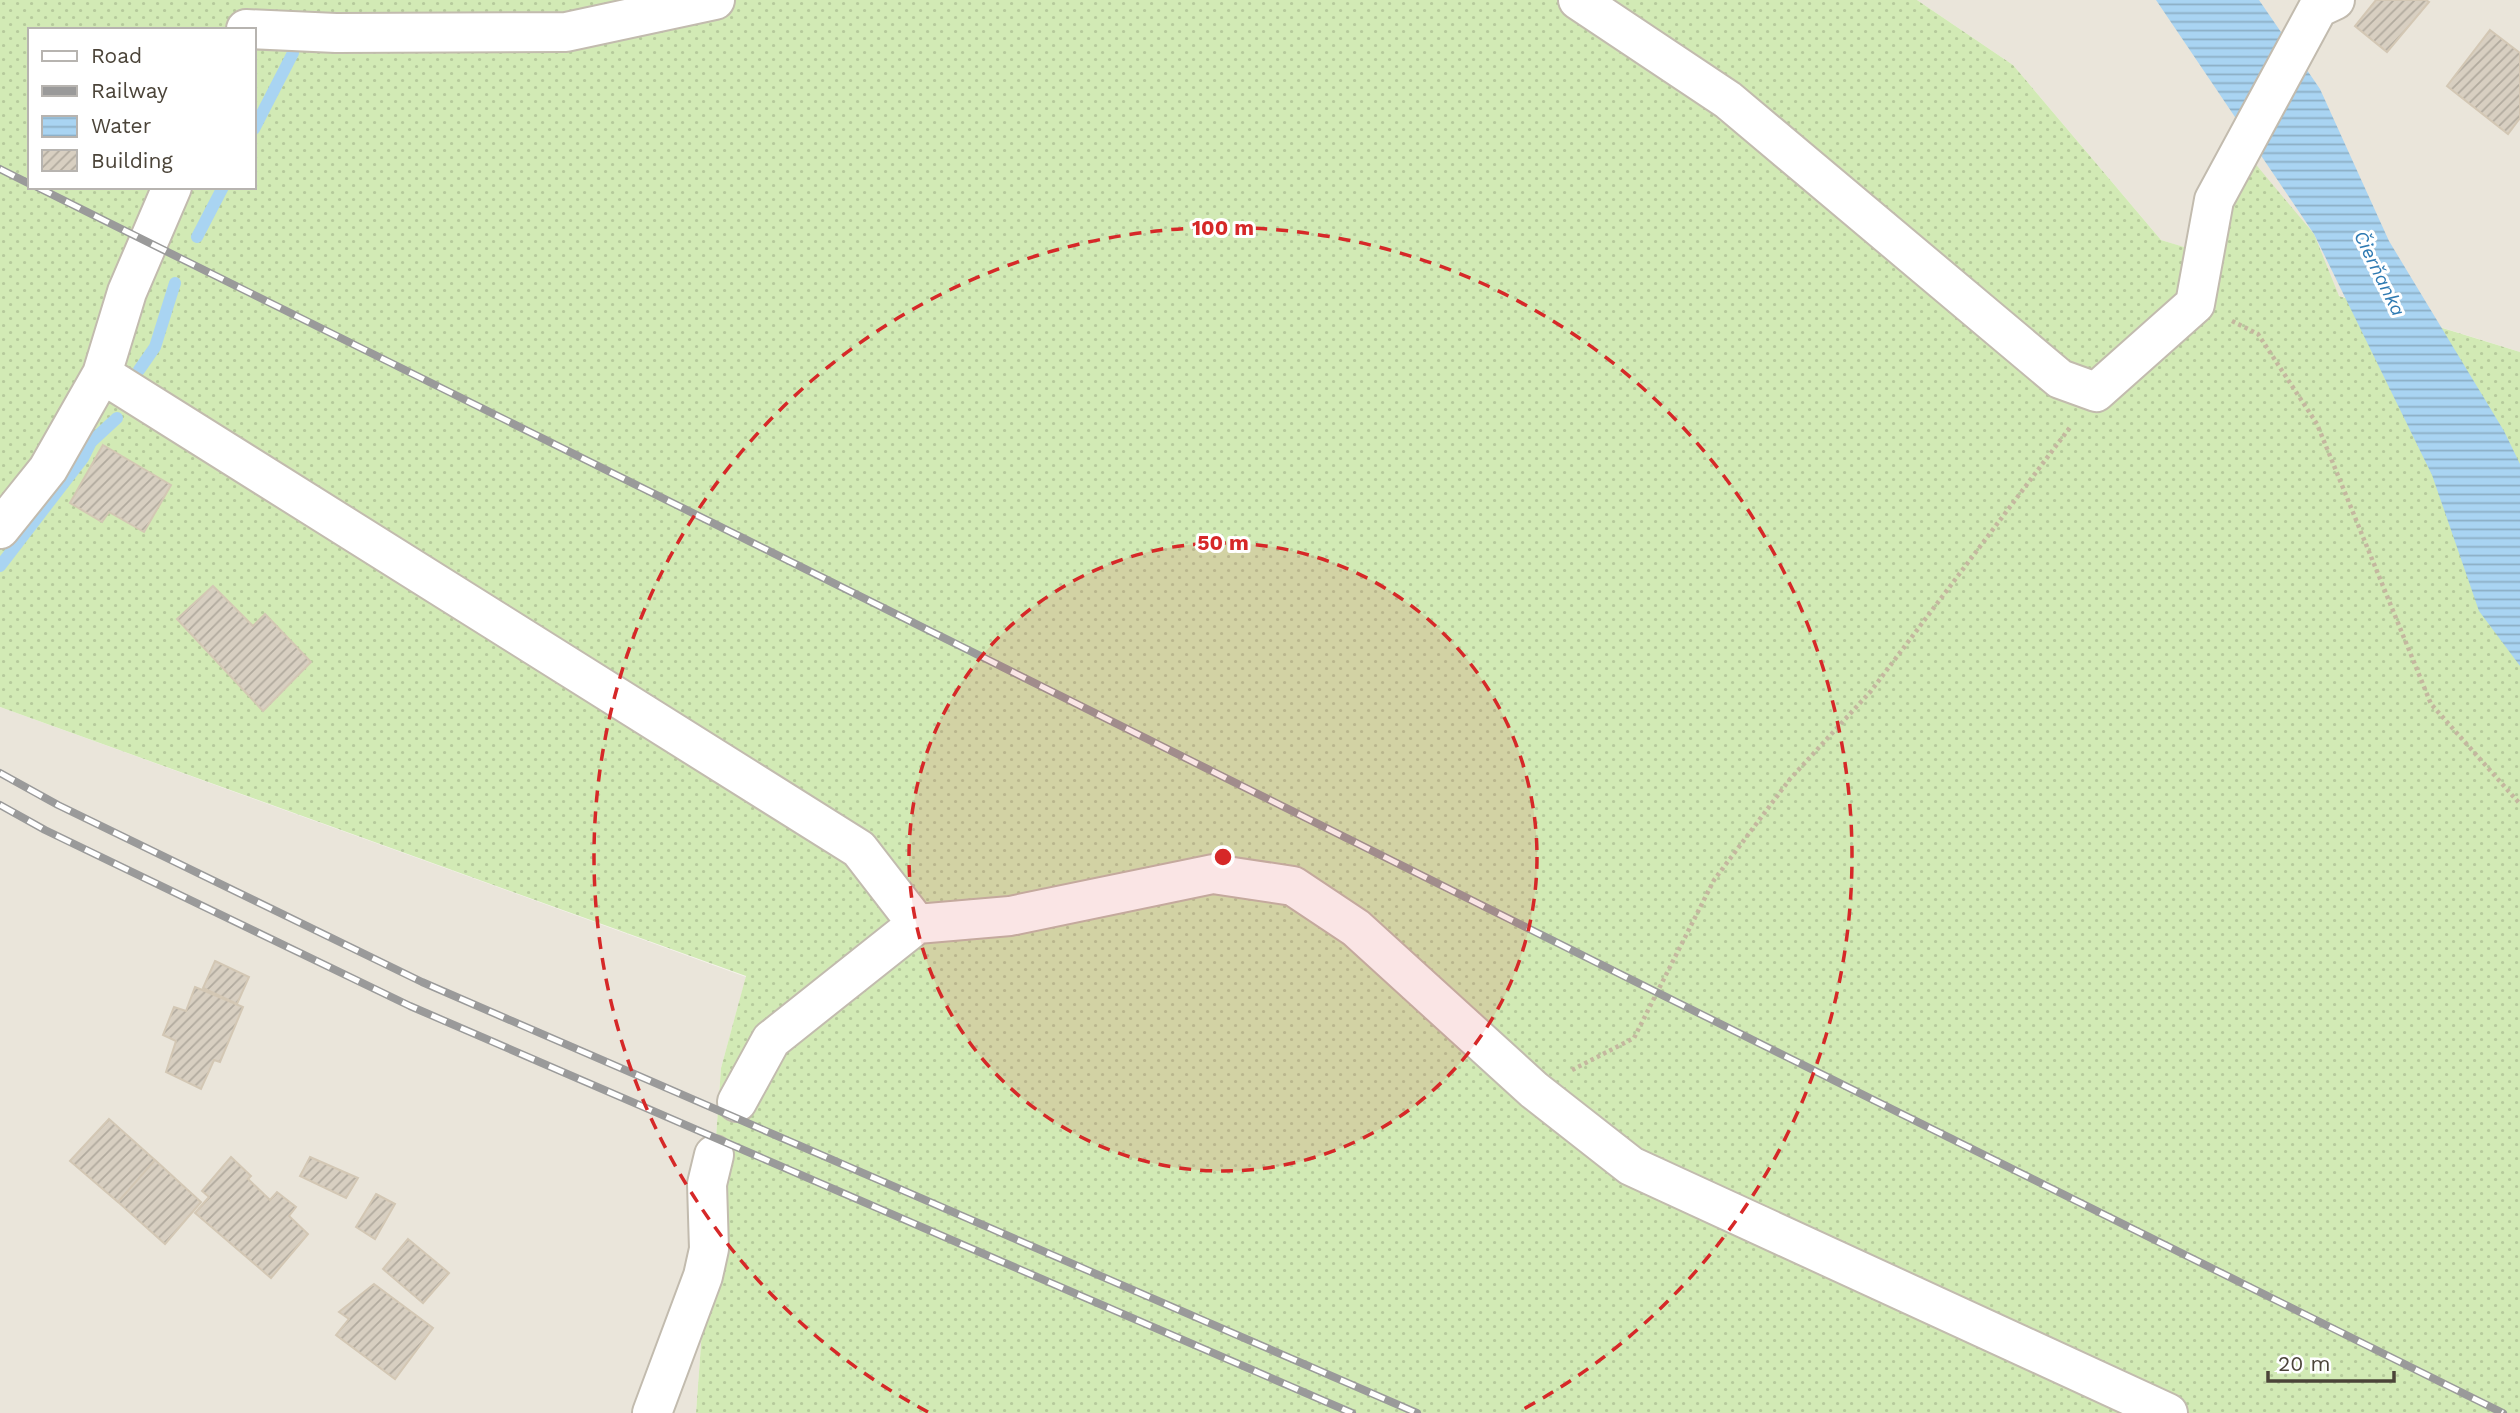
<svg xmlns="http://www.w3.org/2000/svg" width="2520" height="1413" viewBox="0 0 2520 1413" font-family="'Work Sans',sans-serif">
<defs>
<pattern id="grass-dots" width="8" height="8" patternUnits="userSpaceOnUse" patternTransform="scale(1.75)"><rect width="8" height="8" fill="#d2eab5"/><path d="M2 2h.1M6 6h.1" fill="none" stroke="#b6ca9c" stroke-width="1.8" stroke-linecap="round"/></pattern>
<pattern id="water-rules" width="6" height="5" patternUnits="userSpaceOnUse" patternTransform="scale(1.75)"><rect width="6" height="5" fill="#a9d4f2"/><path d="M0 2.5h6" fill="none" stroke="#8caec5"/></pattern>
<pattern id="building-hatch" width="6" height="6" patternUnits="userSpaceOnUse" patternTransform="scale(1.75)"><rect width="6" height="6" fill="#d8cfc1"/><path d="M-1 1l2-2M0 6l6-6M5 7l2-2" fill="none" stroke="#b1aa9e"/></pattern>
</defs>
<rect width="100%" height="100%" fill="#f6f3ec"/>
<path fill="#eae5da" d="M1917 0H2520V352L2161 240 2013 65Z
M0 707 746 977 721 1068 696 1413H0Z"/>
<path fill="url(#grass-dots)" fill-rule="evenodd" d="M0 0H1917L2013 65 2161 240 2217 257 2228 206 2253 161 2314 234 2339 296 2520 352V1413H696L721 1068 746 976 0 707ZM30 30H254V187H30Z"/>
<path fill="url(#water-rules)" d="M2156 0H2259L2320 89 2389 241 2504 431 2520 464V666L2479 611 2432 475 2314 234Z"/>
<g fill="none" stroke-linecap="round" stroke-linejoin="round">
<path stroke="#a9d4f2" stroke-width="12" d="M254 129 293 53
M197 237 223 187
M139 370 155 347 175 283
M0 566 83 458 91 442 117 418"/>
</g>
<path fill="url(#building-hatch)" stroke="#d3c7b4" stroke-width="2" d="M2376 0H2426L2429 2 2387 52 2355 26Z
M2490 30 2520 53V118L2508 134 2447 86Z
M103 445 171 485 144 532 109 512 102 522 70 503Z
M213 586 253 626 265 614 311 662 263 711 177 619Z
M215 961 249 977 237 1004 203 988Z
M195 987 243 1007 220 1062 214 1060 201 1089 166 1072 176 1041 163 1035 174 1007 186 1011Z
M109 1119 155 1160 118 1202 70 1161Z
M231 1157 251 1176 248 1179 270 1200 277 1192 296 1207 289 1216 308 1234 271 1278 195 1213 209 1197 202 1191Z
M310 1157 358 1178 346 1198 300 1176Z
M155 1160 201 1202 165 1244 118 1202Z
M376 1194 395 1204 375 1239 356 1227Z
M408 1239 449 1273 423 1303 383 1269Z
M374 1284 433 1328 395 1379 336 1335 349 1319 339 1312Z"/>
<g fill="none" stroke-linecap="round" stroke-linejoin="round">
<defs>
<path id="minor" d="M1578 0 1728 100 2060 379 2096 392 2195 304 2214 200 2318 8 2335 0
M246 29 336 33 566 32 715 0
M102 374 859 849 917 924 1010 916 1213 874 1293 886 1356 928 1534 1090 1631 1166 2168 1413
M0 529 48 469 102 374 127 292 172 187
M737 1102 771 1040 917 924
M652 1413 703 1276 709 1249 707 1184 714 1155"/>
</defs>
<use href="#minor" stroke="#c2bbae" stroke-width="42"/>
<path stroke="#c4b79f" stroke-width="4.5" stroke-dasharray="3.5 3.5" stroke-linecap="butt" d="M2232 321 2258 334 2317 424 2431 704 2520 804
M1572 1070 1634 1038 1714 880 1790 779 1871 691 2071 426"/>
<use href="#minor" stroke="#fff" stroke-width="38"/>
<defs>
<path id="rail" d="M0 169 30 184
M37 187 2503 1413
M0 773 58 805 422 982 1417 1413
M0 805 45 830 410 1006 1352 1413"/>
</defs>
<use href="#rail" stroke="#9a9a9a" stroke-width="8"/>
<use href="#rail" stroke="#fff" stroke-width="5" stroke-dasharray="16" stroke-linecap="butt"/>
</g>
<circle cx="1223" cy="857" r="314" fill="#d62828" fill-opacity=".12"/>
<g fill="none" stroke="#d62828" stroke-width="3.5" stroke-dasharray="12 9">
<circle cx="1223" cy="857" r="314"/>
<path d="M928 1412A629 629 0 1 1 1518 1412"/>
</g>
<g text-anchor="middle" stroke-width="6" stroke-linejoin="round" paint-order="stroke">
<g font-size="19" font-style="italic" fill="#2e7ab2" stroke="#fff">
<text transform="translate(2380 273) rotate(64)" y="7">Čierňanka</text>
</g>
</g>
<circle cx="1223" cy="857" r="10" fill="#d62828" stroke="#fff" stroke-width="3.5"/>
<g font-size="21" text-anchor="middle" font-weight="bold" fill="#d62828" stroke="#fff" stroke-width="6" stroke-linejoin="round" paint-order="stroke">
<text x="1223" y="235">100 m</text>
<text x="1223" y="550">50 m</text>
</g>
<rect x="28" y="28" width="228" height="161" fill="#ffffff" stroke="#b7b4b0" stroke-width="2"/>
<rect x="42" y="51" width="35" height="10" fill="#ffffff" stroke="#b7b4b0" stroke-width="2"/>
<text x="91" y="63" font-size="21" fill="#4b4439">Road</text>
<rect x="42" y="86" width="35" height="10" fill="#9a9a9a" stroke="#b7b4b0" stroke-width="2"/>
<text x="91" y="98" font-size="21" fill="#4b4439">Railway</text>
<rect x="42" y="116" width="35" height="21" fill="url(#water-rules)" stroke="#b7b4b0" stroke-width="2"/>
<text x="91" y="133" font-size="21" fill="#4b4439">Water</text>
<rect x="42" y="150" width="35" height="21" fill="url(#building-hatch)" stroke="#b7b4b0" stroke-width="2"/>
<text x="91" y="168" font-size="21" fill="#4b4439">Building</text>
<path d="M2268 1371v10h126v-10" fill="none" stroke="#4b4439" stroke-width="3.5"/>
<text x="2278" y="1371" font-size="21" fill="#4b4439" stroke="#ffffff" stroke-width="5" paint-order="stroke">20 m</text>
</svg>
